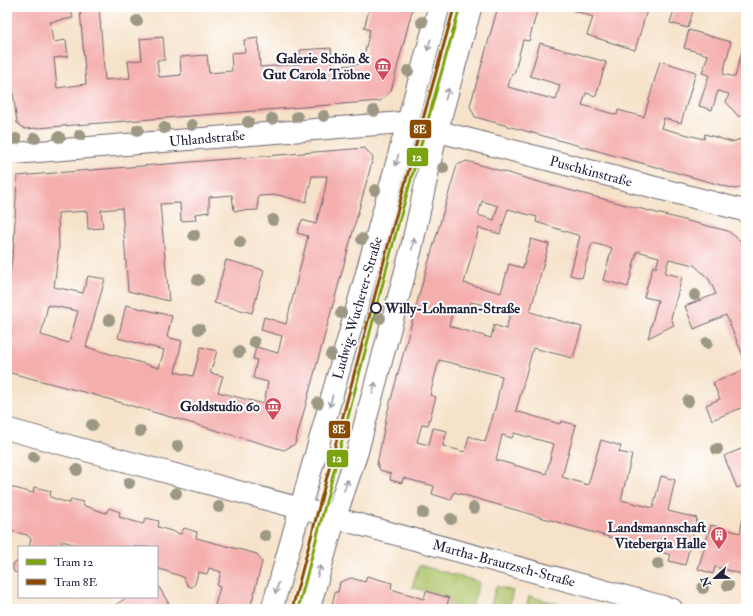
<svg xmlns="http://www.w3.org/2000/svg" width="753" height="616" viewBox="0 0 753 616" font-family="'IM FELL Double Pica',serif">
<rect width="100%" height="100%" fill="#fff"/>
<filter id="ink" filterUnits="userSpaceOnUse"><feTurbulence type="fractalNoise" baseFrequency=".025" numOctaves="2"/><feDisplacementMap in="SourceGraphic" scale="8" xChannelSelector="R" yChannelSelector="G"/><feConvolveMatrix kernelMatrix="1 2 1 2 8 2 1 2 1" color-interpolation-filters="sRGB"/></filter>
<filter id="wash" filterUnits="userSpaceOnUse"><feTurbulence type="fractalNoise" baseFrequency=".012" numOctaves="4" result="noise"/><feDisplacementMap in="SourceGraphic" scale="16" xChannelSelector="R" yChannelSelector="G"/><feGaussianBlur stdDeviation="0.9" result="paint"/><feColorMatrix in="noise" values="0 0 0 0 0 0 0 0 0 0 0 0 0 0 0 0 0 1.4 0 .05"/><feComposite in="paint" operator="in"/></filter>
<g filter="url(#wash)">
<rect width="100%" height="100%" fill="#f6e2c9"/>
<path fill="#afc56a" stroke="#687452" d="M419 565 480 582 471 609H463L447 605 449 598 412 587Z
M496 586 513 591 508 609H490Z
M529 596 578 609H526Z"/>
<g id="blocks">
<path fill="#f4afad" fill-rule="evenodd" d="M7 7H70L73 18 50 22 53 42 66 40 68 56 54 58 57 88 86 84 80 9 99 7 105 80 130 78 128 61 142 60 140 39 163 37 165 60H157L159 77 181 75 180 57 207 55 209 73 232 71 231 53 245 52 244 40 258 38 260 67 301 64 300 50 331 48 333 67 362 64 370 30 364 28 370 7H413L391 91 380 101 25 129 17 123 7 45Z
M498 7H538L529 41 523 40 514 74 512 73 508 87 556 100 560 85 530 76 540 43 606 62 596 96 586 93 582 105 617 115 618 110 644 117 660 61 696 72 681 123 664 118 661 128 704 139 705 134 732 142 741 139 746 135V186L735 189 475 117 470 106Z
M573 7H648L635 50 587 35 593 17 572 10Z
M675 7H694L688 28 670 23Z
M689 30 731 42 723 74 735 77 744 43 746 44V111L739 117 726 102 729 94 718 91 712 110 699 106 709 75 702 73 708 55 684 48Z
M365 148 373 158 295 444 284 450 91 394 7 372V296L14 243 17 176ZM312 176H327L325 190 316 224 302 220 297 233 308 236 286 324 264 317 261 330 282 336 278 353 256 347 253 359 257 360 253 378 268 382 264 404 218 392 223 376 210 373 217 351 201 347 193 376 175 372 182 341 167 337 172 316 126 305 118 338 164 350 159 368 86 347 105 279 88 276 83 293 54 287 59 248 58 213 87 211 88 229 103 228 101 210 122 208 128 291 169 301 160 204 180 203 181 221 196 220 195 214 209 212V197L232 195 234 211 258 210V196L278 195 306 202ZM48 305 78 311 69 343 41 335Z
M467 161 546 184 680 219 728 231 741 241 746 254V363L726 315 694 329 685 306 716 294 709 279 694 265 669 259 665 273 682 277 671 318 674 325 648 338 658 300 644 297 653 266 656 268 659 257 637 251 628 287 603 280 612 248 592 243 582 278 570 275 580 236 536 222 537 217 508 209 500 234 479 228 464 283 501 293 509 264 523 268 531 239 549 244 530 312 582 327 573 358 533 348 516 411 560 424 561 421 576 425 562 477 588 485 601 440 621 446 619 452 632 455 621 500 653 508 661 476 675 480 668 511 697 518 685 565 669 561 671 555 454 492 451 500 432 494 434 486 403 478 402 483 390 480 391 474 380 470 377 464 387 414 421 288 457 165ZM482 201 498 206 494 220 478 215ZM471 302 511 311 506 329 494 325 491 338 449 326 453 309 469 313ZM439 360 502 376 496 405 485 442 469 436 465 452 443 446 447 431 433 428 429 445 417 442 422 424 428 425 436 397 430 395ZM514 433 554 444 546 474 496 460 502 435 512 438Z
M226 260 264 270 252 313 214 303Z
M746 369V406L712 420 706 405 720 399 713 383Z
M746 447V484L737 488 724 456Z
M7 486 33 493 34 487 51 491 50 497 59 500 70 503 71 499 83 502 82 505 106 513 109 508 120 512 119 517 143 524 146 518 159 521 158 527 181 534 184 528 197 532 196 538 257 554 262 562 250 609H214L220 587 217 586 221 572 209 568 207 574 198 572 195 584 192 587 188 586 183 577 157 568V547H84L62 541 60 547H29L31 539 27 535 7 530Z
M745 509 746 575 715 567 713 574 698 569 711 525 740 533Z
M16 562 19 563V573L14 572 13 569V564Z
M367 576 392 583 391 589 424 599 426 591 449 598 447 605 461 609H331L335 592H338L340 582 351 578 365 582Z
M157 586 159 587 172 609H114L112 607 128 597H157Z"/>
</g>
</g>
<g filter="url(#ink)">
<use href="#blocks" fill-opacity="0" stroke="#6c656d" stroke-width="1"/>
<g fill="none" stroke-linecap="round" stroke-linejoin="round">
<defs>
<path id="minor" d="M437 131 746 211
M7 154 408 122
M7 429 672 609
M272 609 364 282 439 7
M309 609 335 518 357 453 411 250 437 131 471 7"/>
</defs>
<use href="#minor" stroke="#6c656d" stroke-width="23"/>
<use href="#minor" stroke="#fff" stroke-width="21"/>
<defs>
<path id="tram-1" d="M298 609 398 225 460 7"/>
<path id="tram-2" d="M292 609 394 223 454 8"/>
</defs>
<use href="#tram-1" stroke="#fff" stroke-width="6"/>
<use href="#tram-2" stroke="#fff" stroke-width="6"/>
<use href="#tram-1" stroke="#7ba20f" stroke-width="3"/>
<use href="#tram-2" stroke="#884b00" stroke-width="3"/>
</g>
<g fill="#9c9884">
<circle cx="137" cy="21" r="6"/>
<circle cx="422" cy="22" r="6"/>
<circle cx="408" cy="71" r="6"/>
<circle cx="374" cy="111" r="6"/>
<circle cx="324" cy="116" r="6"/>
<circle cx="297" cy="117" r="6"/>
<circle cx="272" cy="119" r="6"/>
<circle cx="248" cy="122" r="6"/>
<circle cx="192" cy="125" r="6"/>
<circle cx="164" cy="128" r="6"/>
<circle cx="138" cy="130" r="6"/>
<circle cx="80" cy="135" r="6"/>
<circle cx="59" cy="137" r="6"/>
<circle cx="35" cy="138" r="6"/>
<circle cx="16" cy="139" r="6"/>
<circle cx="443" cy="168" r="6"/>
<circle cx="375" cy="190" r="6"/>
<circle cx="273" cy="220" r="6"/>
<circle cx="194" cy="235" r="6"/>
<circle cx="362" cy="239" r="6"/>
<circle cx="240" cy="242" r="6"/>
<circle cx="198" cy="280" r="6"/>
<circle cx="695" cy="295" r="6"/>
<circle cx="341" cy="313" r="6"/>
<circle cx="380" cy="318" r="6"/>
<circle cx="109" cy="320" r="6"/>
<circle cx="199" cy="329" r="6"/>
<circle cx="254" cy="342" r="6"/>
<circle cx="707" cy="343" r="6"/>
<circle cx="239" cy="352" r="6"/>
<circle cx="331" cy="355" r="6"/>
<circle cx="688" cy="401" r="6"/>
<circle cx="318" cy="403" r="6"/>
<circle cx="92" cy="425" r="6"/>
<circle cx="140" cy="431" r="6"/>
<circle cx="178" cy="446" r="6"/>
<circle cx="717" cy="449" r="6"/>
<circle cx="33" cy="457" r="6"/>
<circle cx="77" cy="470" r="6"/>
<circle cx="129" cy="483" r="6"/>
<circle cx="176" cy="493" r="6"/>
<circle cx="219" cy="507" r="6"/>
<circle cx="474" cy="508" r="6"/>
<circle cx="423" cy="513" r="6"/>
<circle cx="451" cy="519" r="6"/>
<circle cx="265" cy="536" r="6"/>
<circle cx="658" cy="564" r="6"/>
<circle cx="728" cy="585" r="6"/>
<circle cx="703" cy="588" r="6"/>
</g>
<defs><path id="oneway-shaft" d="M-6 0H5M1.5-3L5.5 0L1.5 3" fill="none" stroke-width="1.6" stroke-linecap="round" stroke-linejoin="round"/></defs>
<g stroke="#9c9ca7">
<use href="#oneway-shaft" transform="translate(429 45) rotate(105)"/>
<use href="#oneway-shaft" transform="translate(447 94) rotate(-74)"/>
<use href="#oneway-shaft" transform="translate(397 160) rotate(105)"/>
<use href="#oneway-shaft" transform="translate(413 244) rotate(-78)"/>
<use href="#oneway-shaft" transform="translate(374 388) rotate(-75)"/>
<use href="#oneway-shaft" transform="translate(331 401) rotate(106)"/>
<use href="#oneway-shaft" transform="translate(346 485) rotate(-71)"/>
<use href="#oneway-shaft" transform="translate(319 571) rotate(-73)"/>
<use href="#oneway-shaft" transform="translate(277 588) rotate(106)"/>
</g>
</g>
<defs>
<symbol id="museum-pin" viewBox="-11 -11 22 30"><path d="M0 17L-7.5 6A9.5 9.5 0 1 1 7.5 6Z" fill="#d1495b" stroke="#fff"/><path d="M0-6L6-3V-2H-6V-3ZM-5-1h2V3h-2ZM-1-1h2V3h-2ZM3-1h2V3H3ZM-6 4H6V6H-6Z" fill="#fff"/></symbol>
<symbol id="building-pin" viewBox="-11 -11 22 30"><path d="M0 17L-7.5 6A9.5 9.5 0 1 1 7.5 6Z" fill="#d1495b" stroke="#fff"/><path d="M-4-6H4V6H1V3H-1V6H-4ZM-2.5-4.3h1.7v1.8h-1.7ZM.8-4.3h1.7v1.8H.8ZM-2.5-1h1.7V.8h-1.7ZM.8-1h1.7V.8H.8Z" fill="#fff"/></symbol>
</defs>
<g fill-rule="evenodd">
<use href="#museum-pin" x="373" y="56" width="20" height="27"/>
<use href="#museum-pin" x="263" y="396" width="20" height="27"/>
<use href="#building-pin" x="709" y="525" width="20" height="27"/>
</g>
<circle fill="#fff" stroke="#22223b" stroke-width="2" cx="376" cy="308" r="5"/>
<g text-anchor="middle" stroke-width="4" stroke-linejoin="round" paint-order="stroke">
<g font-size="14" font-weight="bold" fill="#22223b" stroke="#fff" text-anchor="end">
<text x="370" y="63">Galerie Schön &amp;<tspan x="370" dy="16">Gut Carola Tröbne</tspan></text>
<text x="260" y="411">Goldstudio 60</text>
<text x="706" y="532">Landsmannschaft<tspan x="706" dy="16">Vitebergia Halle</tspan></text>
</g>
<g font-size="14" fill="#22223b" stroke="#fff">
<text transform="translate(207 138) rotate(-5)" y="5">Uhlandstraße</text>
<text transform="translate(591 171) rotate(15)" y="5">Puschkinstraße</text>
<text transform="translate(357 308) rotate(-74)" y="5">Ludwig-Wucherer-Straße</text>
<text transform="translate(504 563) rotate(15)" y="5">Martha-Brautzsch-Straße</text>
</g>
<g font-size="14" font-weight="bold" fill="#22223b" stroke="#fff" text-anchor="start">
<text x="385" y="313">Willy-Lohmann-Straße</text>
</g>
</g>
<g stroke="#fff" stroke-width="1.5">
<rect x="409" y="119" width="23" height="20" rx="4" fill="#884b00"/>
<rect x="406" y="147" width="23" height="20" rx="4" fill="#7ba20f"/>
<rect x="328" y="420" width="23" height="19" rx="4" fill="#884b00"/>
<rect x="326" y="449" width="23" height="19" rx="4" fill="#7ba20f"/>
</g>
<g font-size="11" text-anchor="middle" font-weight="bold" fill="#fff">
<text x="420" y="133">8E</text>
<text x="417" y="161">12</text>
<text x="339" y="433">8E</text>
<text x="337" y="462">12</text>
</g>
<rect width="753" height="616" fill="none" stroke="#fff" stroke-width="24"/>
<rect x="18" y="546" width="140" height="52" fill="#ffffff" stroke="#a7a7b1"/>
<rect x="26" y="559" width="20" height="6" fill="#7ba20f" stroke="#a7a7b1"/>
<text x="54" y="566" font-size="12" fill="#22223b">Tram 12</text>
<rect x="26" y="579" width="20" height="6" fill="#884b00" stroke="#a7a7b1"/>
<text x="54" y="586" font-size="12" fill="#22223b">Tram 8E</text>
<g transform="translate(715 578) rotate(248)" stroke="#ffffff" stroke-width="3" paint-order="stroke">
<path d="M0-3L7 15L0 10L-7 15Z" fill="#22223b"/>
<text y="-6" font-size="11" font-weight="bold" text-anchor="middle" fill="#22223b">N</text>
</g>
</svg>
